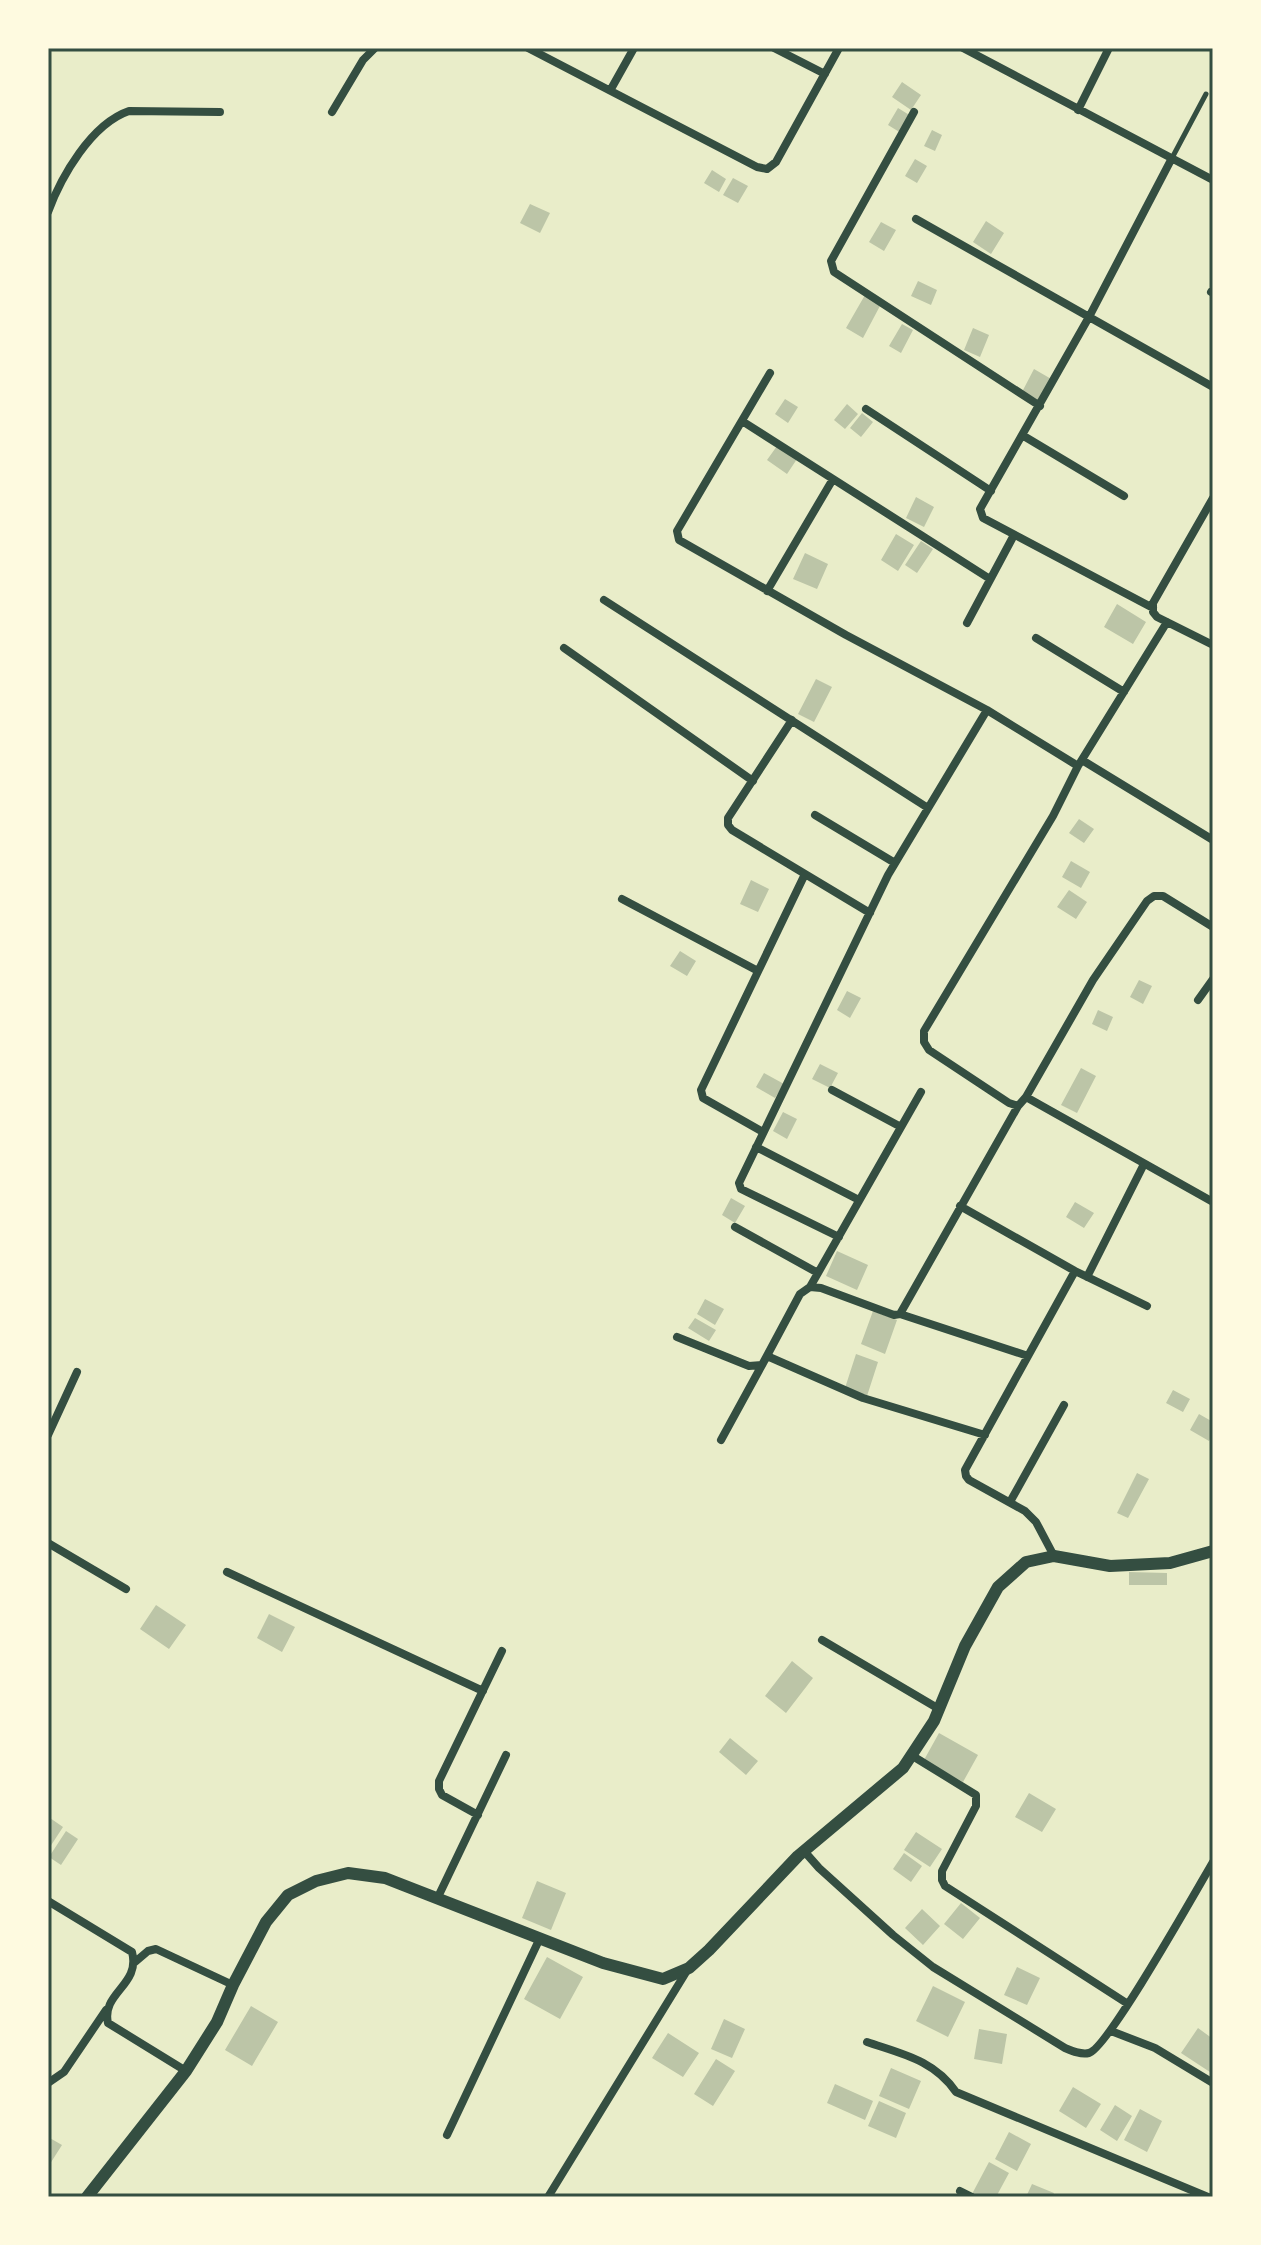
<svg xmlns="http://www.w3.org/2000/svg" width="1261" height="2245" viewBox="0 0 1261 2245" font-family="'Playfair Display',serif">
<rect width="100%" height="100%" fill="#e9edc9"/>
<path fill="#bcc5a7" d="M902 82 921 95 911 110 892 97Z
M898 108 911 116 901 133 888 125Z
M932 130 942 135 935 151 924 146Z
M915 159 927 166 917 183 905 176Z
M712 170 726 179 719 192 704 183Z
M733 178 748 186 738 203 723 195Z
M530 204 550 213 540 233 520 223Z
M986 221 1004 233 991 254 973 242Z
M881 222 896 230 884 251 869 242Z
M918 281 937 290 931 305 911 296Z
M865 295 881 304 863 338 846 328Z
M902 324 913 330 901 353 889 346Z
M973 328 989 335 980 357 964 350Z
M1034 369 1053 380 1041 402 1022 392Z
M785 399 798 407 788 423 775 414Z
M847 404 858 414 845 429 834 420Z
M862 413 873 422 861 437 850 428Z
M777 446 797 459 787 474 767 460Z
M916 497 934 507 924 527 906 518Z
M896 534 914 545 898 571 881 560Z
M921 541 933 549 917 573 905 565Z
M805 553 828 564 817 589 793 579Z
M1117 604 1146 622 1133 644 1104 627Z
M816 679 832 687 814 722 798 714Z
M1079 819 1094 829 1084 843 1069 833Z
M1071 861 1090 872 1081 888 1062 877Z
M751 880 769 889 758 912 740 904Z
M1069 890 1087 902 1076 919 1057 907Z
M680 951 696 961 687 976 670 966Z
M1139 980 1152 986 1143 1004 1130 997Z
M847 991 861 998 850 1018 837 1010Z
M1098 1010 1113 1017 1107 1031 1092 1024Z
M820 1064 838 1073 830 1088 812 1079Z
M1081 1068 1096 1076 1077 1113 1061 1105Z
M764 1073 784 1084 775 1098 756 1087Z
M783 1112 797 1119 787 1139 773 1131Z
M731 1198 745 1206 735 1223 722 1215Z
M1075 1202 1094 1213 1084 1228 1066 1217Z
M837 1251 868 1265 857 1290 826 1276Z
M705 1299 724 1309 715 1325 697 1314Z
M873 1311 897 1320 885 1354 861 1344Z
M695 1318 716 1330 709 1341 688 1328Z
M856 1354 878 1362 867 1396 845 1388Z
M1173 1390 1190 1399 1183 1412 1166 1403Z
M1199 1414 1213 1422V1434L1209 1441 1190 1430Z
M1137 1473 1149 1479 1128 1518 1117 1513Z
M1129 1572 1167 1573V1585H1129Z
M156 1605 186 1625 169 1649 140 1629Z
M269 1614 295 1627 282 1652 257 1638Z
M792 1661 813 1678 786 1713 765 1696Z
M939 1733 978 1755 963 1782 924 1760Z
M730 1738 758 1761 746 1775 719 1752Z
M1029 1793 1056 1809 1042 1832 1015 1817Z
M50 1818 63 1827 48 1850V1820Z
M66 1831 78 1839 61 1865 49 1857Z
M916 1832 942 1849 930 1867 904 1850Z
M904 1853 922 1866 911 1882 893 1869Z
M537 1881 566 1893 551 1930 522 1918Z
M961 1903 980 1918 963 1939 944 1924Z
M922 1909 940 1926 923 1945 905 1928Z
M547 1957 583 1977 560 2019 524 1999Z
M1017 1967 1040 1978 1027 2005 1004 1995Z
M933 1986 965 2002 948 2037 916 2021Z
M251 2006 278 2022 252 2066 225 2050Z
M724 2019 745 2029 732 2058 711 2049Z
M1198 2028 1213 2039V2074L1181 2053Z
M979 2029 1007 2034 1002 2064 974 2059Z
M668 2033 699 2053 683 2077 652 2058Z
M716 2059 735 2071 713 2106 694 2094Z
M891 2068 921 2081 909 2109 879 2096Z
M835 2084 873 2101 865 2120 827 2103Z
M1073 2087 1101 2104 1086 2128 1059 2111Z
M879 2101 906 2113 896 2138 868 2126Z
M1115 2105 1132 2116 1117 2141 1100 2130Z
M1140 2109 1162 2121 1147 2152 1124 2140Z
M1009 2132 1031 2144 1017 2171 995 2159Z
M48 2137 62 2145 48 2167Z
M989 2162 1009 2173 996 2197H977L972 2194Z
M1032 2184 1054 2193 1052 2197H1026Z"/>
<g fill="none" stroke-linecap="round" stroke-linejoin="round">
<path stroke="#344e41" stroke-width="5" d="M1172 158 1206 94"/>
<path stroke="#344e41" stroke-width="8" d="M528 48 757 167 767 169 776 162 839 48
M774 48 825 74
M963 48 1213 180
M611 89 634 48
M1078 110 1109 48
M332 112 363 60 375 48
M914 112 831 261 834 272 1040 406
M48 212C61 177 91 124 129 111L220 112
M916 219 1213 387
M1211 292 1213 293
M770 373 677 531 679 540 846 635 987 710 1078 766 1053 816 924 1031V1042L929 1050 1009 1103 1018 1106 1026 1097 1093 980 1147 901 1154 896H1163L1213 927
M866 409 991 491
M742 421 990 579
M1022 435 1124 496
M1213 498 1153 603V612L1157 617 1213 645
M767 591 833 479
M604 600 928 808
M1153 608 983 518 980 509 1089 317 1172 158
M967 623 1014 535
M1036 638 1124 692
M564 648 753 781
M792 720 728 818V825L732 830 870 913
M1082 760 1213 840
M1078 766 1167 622
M815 815 895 863
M622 899 758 971
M1198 1000 1213 979
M832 1090 901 1127
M1026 1097 1213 1202
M763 1132 703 1098 701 1090 805 874
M756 1147 859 1200
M960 1206 1075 1271 1147 1306
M735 1227 818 1273
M839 1237 741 1189 739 1183 888 875 987 710
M1087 1277 1144 1164
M810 1287 921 1092
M900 1314 1028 1356
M677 1337 749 1366 762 1365 800 1294 810 1287 821 1288 894 1315 900 1314 1018 1106
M767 1356 863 1398 985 1435
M48 1435 77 1372
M721 1440 762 1365
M1010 1502 1064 1405
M48 1543 126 1589
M1054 1556 1036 1522 1025 1511 969 1480 966 1476 965 1470 1075 1271
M227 1572 483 1691
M822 1640 939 1709
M911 1755 976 1795V1806L942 1871V1880L945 1886 1128 2004
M478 1815 442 1795 439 1789V1781L502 1651
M804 1851 819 1868 893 1935 933 1967 1065 2048C1072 2051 1081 2055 1089 2053 1108 2048 1197 1889 1213 1862
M437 1899 506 1755
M48 1901 132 1952C141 1985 101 1993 108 2023L186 2071
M135 1962 148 1951 156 1949 233 1985
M1111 2031 1155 2048 1213 2083
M867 2042C902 2054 934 2060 956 2092L1208 2197
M48 2083 64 2072 106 2010
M447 2135 540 1938
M960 2191 972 2197
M548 2197 688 1969"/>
<path stroke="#344e41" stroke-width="12" d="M87 2197 186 2071 217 2022 233 1985 266 1922 288 1895 316 1881 348 1873 385 1878 603 1963 663 1979 689 1968 709 1950 798 1856 903 1768 934 1721 965 1646 998 1587 1026 1562 1054 1556 1110 1566 1170 1563 1213 1551"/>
</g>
<rect width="1261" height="2245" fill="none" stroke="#fefae0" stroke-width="100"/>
<rect x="50" y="50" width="1161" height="2145" fill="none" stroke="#344e41" stroke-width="3"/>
</svg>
